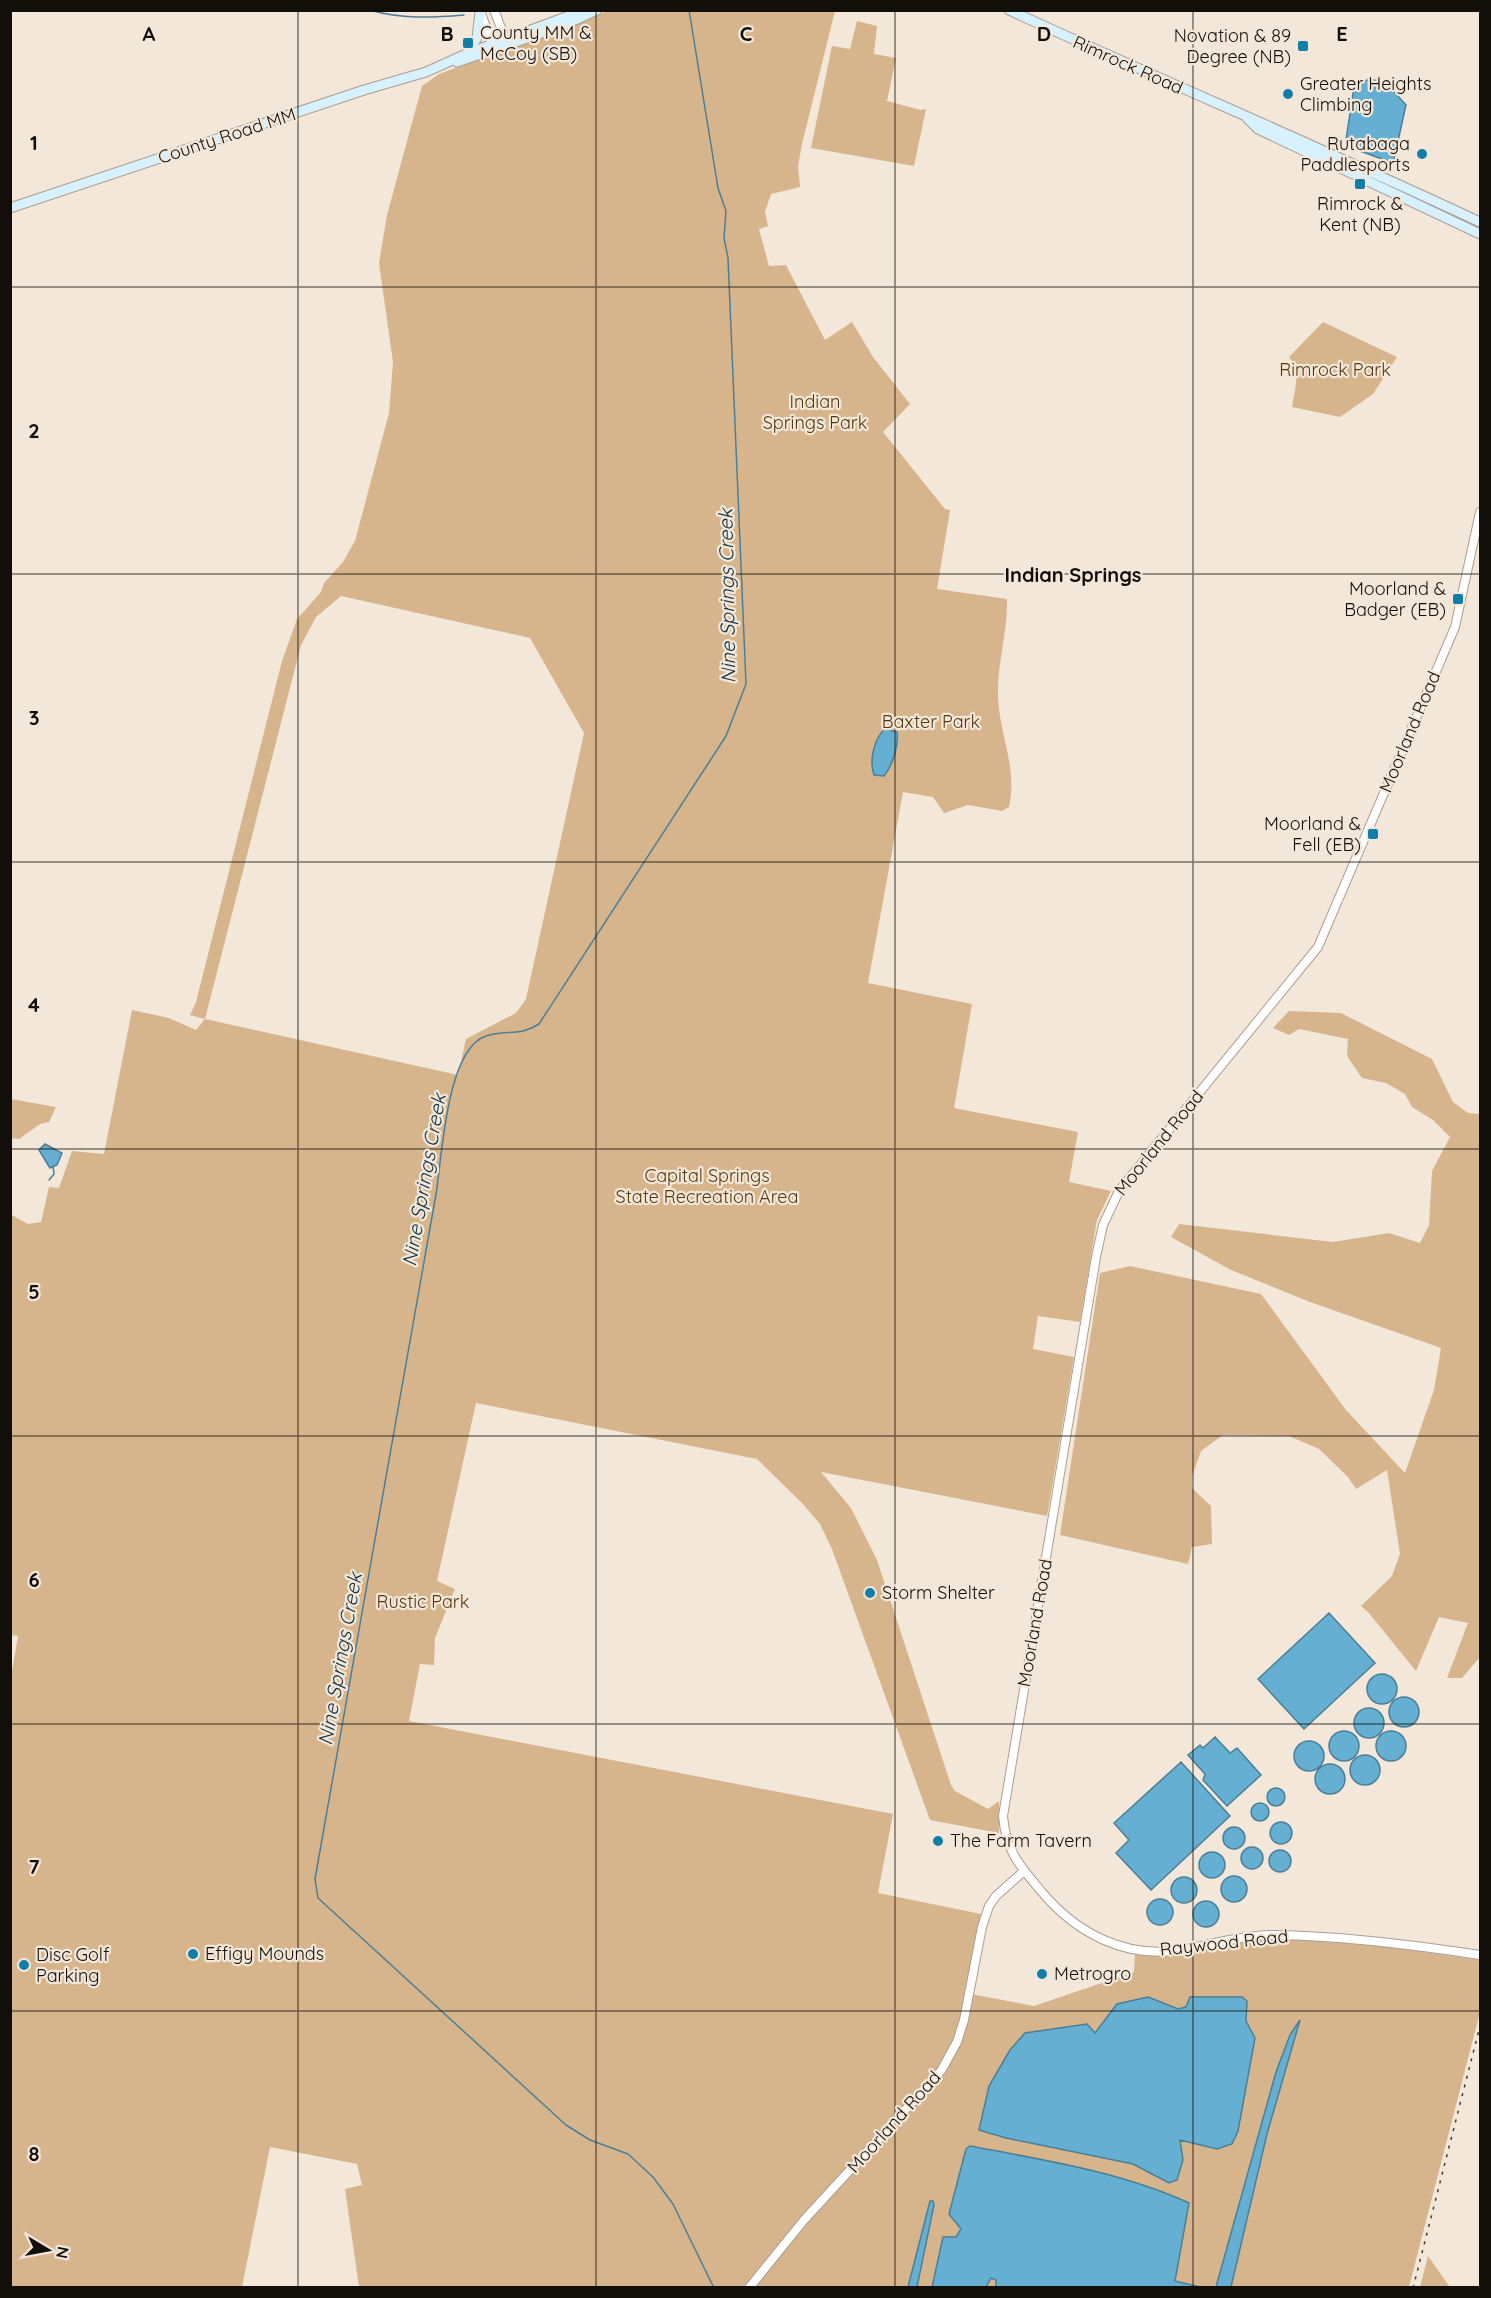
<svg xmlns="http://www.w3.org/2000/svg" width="1491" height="2298" viewBox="0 0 1491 2298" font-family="Quicksand,sans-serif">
<rect width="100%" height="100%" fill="#f3e7da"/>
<path fill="#d6b58d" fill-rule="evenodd" d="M608 11H835L802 144 798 166 800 187 771 194 765 212 768 226 759 229 769 266 786 265 825 340 852 322 873 357 910 404 883 432 945 509 950 510 937 589 1007 599C1008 632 997 663 998 696 999 734 1018 768 1009 807L1002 811 968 805 944 813 933 797 903 792 868 983 972 1004 954 1108 1078 1132 1069 1182 1111 1191 1097 1220 1080 1322 1038 1316 1033 1349 1074 1357 1047 1516 821 1472 851 1508 877 1560 951 1785 955 1791 988 1809 999 1801V1833L930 1820 832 1549 820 1524 802 1503 757 1459 476 1403 437 1581 455 1589 435 1638 434 1665 420 1664 409 1721 893 1814 878 1893 981 1914 966 1993 1034 2006 1134 1972 1135 1954C1180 1959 1221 1941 1266 1939 1337 1936 1410 1951 1480 1960V2012L1409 2287H359L345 2189 362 2185 357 2164 270 2147 242 2287H11L10 1683 18 1636 10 1635V1214L28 1224 41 1222 49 1187 59 1188 72 1151 104 1154 132 1010 169 1018 196 1030 205 1019 190 1015 196 1002 282 661 297 619 321 592 324 583 343 562 355 541 389 413 393 362 379 263 387 215 422 86 439 74ZM341 596 530 638 584 733 526 999 516 1013 466 1039 458 1075 205 1019 301 645 316 617Z
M857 21 877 26 874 54 896 58 887 101 921 110 926 109 914 166 811 148 832 46 850 49Z
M1323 322 1397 357 1373 394 1340 417 1292 407C1295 388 1301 373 1289 357Z
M1289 1011 1341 1013 1432 1059 1453 1102 1468 1113 1480 1114V1657L1462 1678H1447L1468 1623 1439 1617 1416 1671 1368 1612 1361 1606 1392 1576 1400 1554 1387 1470 1356 1489 1348 1477 1319 1449 1289 1436 1223 1435 1201 1451 1192 1476V1488L1211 1506 1212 1544 1192 1547 1188 1564 1060 1535 1100 1273 1130 1266 1261 1294 1346 1410 1405 1473 1434 1390 1441 1348 1310 1302 1231 1270 1171 1237 1179 1224 1333 1242 1389 1233 1420 1243 1429 1225 1432 1171 1450 1137 1433 1120 1412 1107 1405 1094 1386 1083 1362 1078 1347 1056 1348 1039 1299 1029 1289 1035 1273 1028Z
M11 1099 56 1107 49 1122 40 1124 19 1139 11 1138Z
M1428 2256 1450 2287H1420Z"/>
<path fill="#65afd2" stroke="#4c7f96" stroke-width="1.5" d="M1369 79 1386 83 1406 105 1394 159 1390 162 1360 151 1346 140 1354 87Z
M885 729 897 732C899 746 893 764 884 776L874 775C869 761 874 738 885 729Z
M45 1144 62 1153 57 1165 50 1168 39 1150Z
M1329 1613 1375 1663 1304 1729 1258 1679Z
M1367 1689a15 15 0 1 1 30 0a15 15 0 1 1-30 0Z
M1389 1712a15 15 0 1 1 30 0a15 15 0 1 1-30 0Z
M1354 1723a15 15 0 1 1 30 0a15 15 0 1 1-30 0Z
M1329 1746a15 15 0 1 1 30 0a15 15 0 1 1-30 0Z
M1376 1746a15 15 0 1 1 30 0a15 15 0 1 1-30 0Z
M1215 1737 1230 1753 1237 1748 1261 1775 1227 1806 1203 1780 1205 1774 1188 1755 1200 1745 1203 1748Z
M1294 1756a15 15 0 1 1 30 0a15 15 0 1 1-30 0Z
M1350 1770a15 15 0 1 1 30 0a15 15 0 1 1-30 0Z
M1181 1762 1230 1816 1151 1890 1116 1853 1129 1840 1114 1823Z
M1315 1779a15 15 0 1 1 30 0a15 15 0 1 1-30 0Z
M1267 1797a9 9 0 1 1 18 0a9 9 0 1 1-18 0Z
M1251 1812a9 9 0 1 1 18 0a9 9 0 1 1-18 0Z
M1270 1833a11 11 0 1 1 22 0a11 11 0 1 1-22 0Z
M1223 1838a11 11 0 1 1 22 0a11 11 0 1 1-22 0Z
M1241 1858a11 11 0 1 1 22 0a11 11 0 1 1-22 0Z
M1269 1861a11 11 0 1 1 22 0a11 11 0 1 1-22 0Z
M1199 1865a13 13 0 1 1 26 0a13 13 0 1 1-26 0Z
M1221 1889a13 13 0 1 1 26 0a13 13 0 1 1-26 0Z
M1171 1890a13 13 0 1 1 26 0a13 13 0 1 1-26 0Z
M1147 1912a13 13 0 1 1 26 0a13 13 0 1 1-26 0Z
M1193 1914a13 13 0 1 1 26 0a13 13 0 1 1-26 0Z
M1148 1997 1178 2009 1186 2007 1190 1997H1242L1247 2001 1246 2021 1255 2038 1238 2131 1232 2144 1217 2149 1180 2140 1183 2160 1177 2180 1169 2183 1133 2164 1006 2138 979 2130 989 2086 1010 2050 1025 2033 1087 2024 1095 2033 1117 2004Z
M1300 2020 1267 2134 1231 2287H1216L1276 2072 1290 2035Z
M970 2146C1044 2160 1121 2172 1189 2203L1175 2281 1200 2287 996 2288V2280L991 2278 986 2287H932L943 2237H956L961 2229 949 2214 966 2149Z
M930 2201H933L934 2205 917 2287H908Z"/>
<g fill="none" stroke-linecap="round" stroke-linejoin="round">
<path stroke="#4c7f96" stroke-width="1.5" d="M369 10C402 19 430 18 464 15
M689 10 718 188 726 211 724 238 728 258 746 684 726 736 539 1024C519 1037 506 1029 486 1036 446 1049 442 1159 436 1194L315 1879 318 1898 566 2125 590 2140 628 2154 653 2177 673 2204 714 2288
M49 1180 54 1174 53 1166"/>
<defs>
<path id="tertiary" d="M494 10 508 45
M480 11 494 49
M1480 512 1455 627 1318 947 1119 1191 1103 1225 1096 1257 1003 1816C1006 1851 1019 1865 1041 1891 1076 1933 1125 1959 1181 1950 1212 1944 1244 1935 1276 1935 1344 1936 1414 1945 1480 1955
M749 2288 804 2220 941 2071 957 2042 964 2020 982 1927 989 1906 996 1896 1024 1871"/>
<path id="secondary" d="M1009 10C1166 82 1324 149 1480 222
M466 54 477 38 480 12
M457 62 562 26 597 10
M1247 118 1258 129 1480 234
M10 208 364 90 426 72 466 54 585 10"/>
</defs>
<use href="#tertiary" stroke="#a99e91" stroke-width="10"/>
<use href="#secondary" stroke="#a99e91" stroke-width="11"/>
<use href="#tertiary" stroke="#fff" stroke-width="8"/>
<use href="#secondary" stroke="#d7f2fe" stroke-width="9"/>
<path stroke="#403a34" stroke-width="1.5" stroke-dasharray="3 6" stroke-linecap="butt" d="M1413 2288 1480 2026"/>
</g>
<path fill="none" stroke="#120e09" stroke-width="1.5" stroke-opacity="0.55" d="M298 10V2288M596 10V2288M895 10V2288M1193 10V2288M10 287H1480M10 574H1480M10 862H1480M10 1149H1480M10 1436H1480M10 1724H1480M10 2011H1480"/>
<g fill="#117ea7" stroke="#f3e7da" stroke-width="2">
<rect x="462" y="37" width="12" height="12" rx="3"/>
<rect x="1297" y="40" width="12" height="12" rx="3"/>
<circle cx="1288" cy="94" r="6"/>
<circle cx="1422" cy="154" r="6"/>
<rect x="1354" y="178" width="12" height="12" rx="3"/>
<rect x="1452" y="593" width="12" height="12" rx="3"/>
<rect x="1367" y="828" width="12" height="12" rx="3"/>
<circle cx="870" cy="1593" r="6"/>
<circle cx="938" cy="1841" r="6"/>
<circle cx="193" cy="1954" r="6"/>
<circle cx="24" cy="1965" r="6"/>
<circle cx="1042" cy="1974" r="6"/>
</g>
<g text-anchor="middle" stroke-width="4.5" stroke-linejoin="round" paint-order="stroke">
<g font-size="18" fill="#120e09" stroke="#f3e7da" text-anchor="start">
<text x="480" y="39">County MM &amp;<tspan x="480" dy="21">McCoy (SB)</tspan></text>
<text x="1291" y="42" text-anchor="end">Novation &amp; 89<tspan x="1291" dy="21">Degree (NB)</tspan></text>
<text x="1300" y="90">Greater Heights<tspan x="1300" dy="21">Climbing</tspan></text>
<text x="1410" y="150" text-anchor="end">Rutabaga<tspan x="1410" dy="21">Paddlesports</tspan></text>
<text x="1360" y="210" text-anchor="middle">Rimrock &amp;<tspan x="1360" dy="21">Kent (NB)</tspan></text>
<text x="1446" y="595" text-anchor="end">Moorland &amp;<tspan x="1446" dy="21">Badger (EB)</tspan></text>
<text x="1361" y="830" text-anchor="end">Moorland &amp;<tspan x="1361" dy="21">Fell (EB)</tspan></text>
<text x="882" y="1599">Storm Shelter</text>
<text x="950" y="1847">The Farm Tavern</text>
<text x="205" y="1960">Effigy Mounds</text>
<text x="36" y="1961">Disc Golf<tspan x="36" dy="21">Parking</tspan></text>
<text x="1054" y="1980">Metrogro</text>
</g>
<g font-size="18" fill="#120e09" stroke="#f3e7da">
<text transform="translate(1128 65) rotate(24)" y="6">Rimrock Road</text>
<text transform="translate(227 136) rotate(-18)" y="6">County Road MM</text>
<text transform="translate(1410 732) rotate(-67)" y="6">Moorland Road</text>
<text transform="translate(1159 1143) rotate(-51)" y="6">Moorland Road</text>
<text transform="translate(1035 1623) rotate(-80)" y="6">Moorland Road</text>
<text transform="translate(1224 1943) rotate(-6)" y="6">Raywood Road</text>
<text transform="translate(894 2122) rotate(-48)" y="6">Moorland Road</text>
</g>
<g font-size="18" fill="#56370a" stroke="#f3e7da">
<text x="1335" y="376">Rimrock Park</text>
<text x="815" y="408">Indian<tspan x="815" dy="21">Springs Park</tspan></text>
<text x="931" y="728">Baxter Park</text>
<text x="707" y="1182">Capital Springs<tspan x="707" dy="21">State Recreation Area</tspan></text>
<text x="423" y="1608">Rustic Park</text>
</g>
<g font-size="20" font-weight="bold" fill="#120e09" stroke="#f3e7da">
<text x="1073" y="582">Indian Springs</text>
</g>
<g font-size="20" font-style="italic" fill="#103242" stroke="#f3e7da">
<text transform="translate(727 596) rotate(-91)" y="7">Nine Springs Creek</text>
<text transform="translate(424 1180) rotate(-80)" y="7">Nine Springs Creek</text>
<text transform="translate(340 1659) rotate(-80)" y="7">Nine Springs Creek</text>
</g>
</g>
<g font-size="20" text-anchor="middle" font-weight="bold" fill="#120e09" stroke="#f3e7da" stroke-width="4.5" stroke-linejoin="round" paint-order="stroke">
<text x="149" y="41">A</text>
<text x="447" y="41">B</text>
<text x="746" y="41">C</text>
<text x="1044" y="41">D</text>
<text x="1342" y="41">E</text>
<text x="34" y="150">1</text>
<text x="34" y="438">2</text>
<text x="34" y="725">3</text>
<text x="34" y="1012">4</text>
<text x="34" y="1299">5</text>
<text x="34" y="1587">6</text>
<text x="34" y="1874">7</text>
<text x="34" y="2161">8</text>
</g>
<rect width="1491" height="2298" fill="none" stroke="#120e09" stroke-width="24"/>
<g transform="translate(48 2250) rotate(100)" stroke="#f3e7da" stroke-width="4.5" paint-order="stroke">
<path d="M0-4.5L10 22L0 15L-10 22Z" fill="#120e09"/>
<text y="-9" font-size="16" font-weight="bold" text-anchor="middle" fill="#120e09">N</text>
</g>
</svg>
